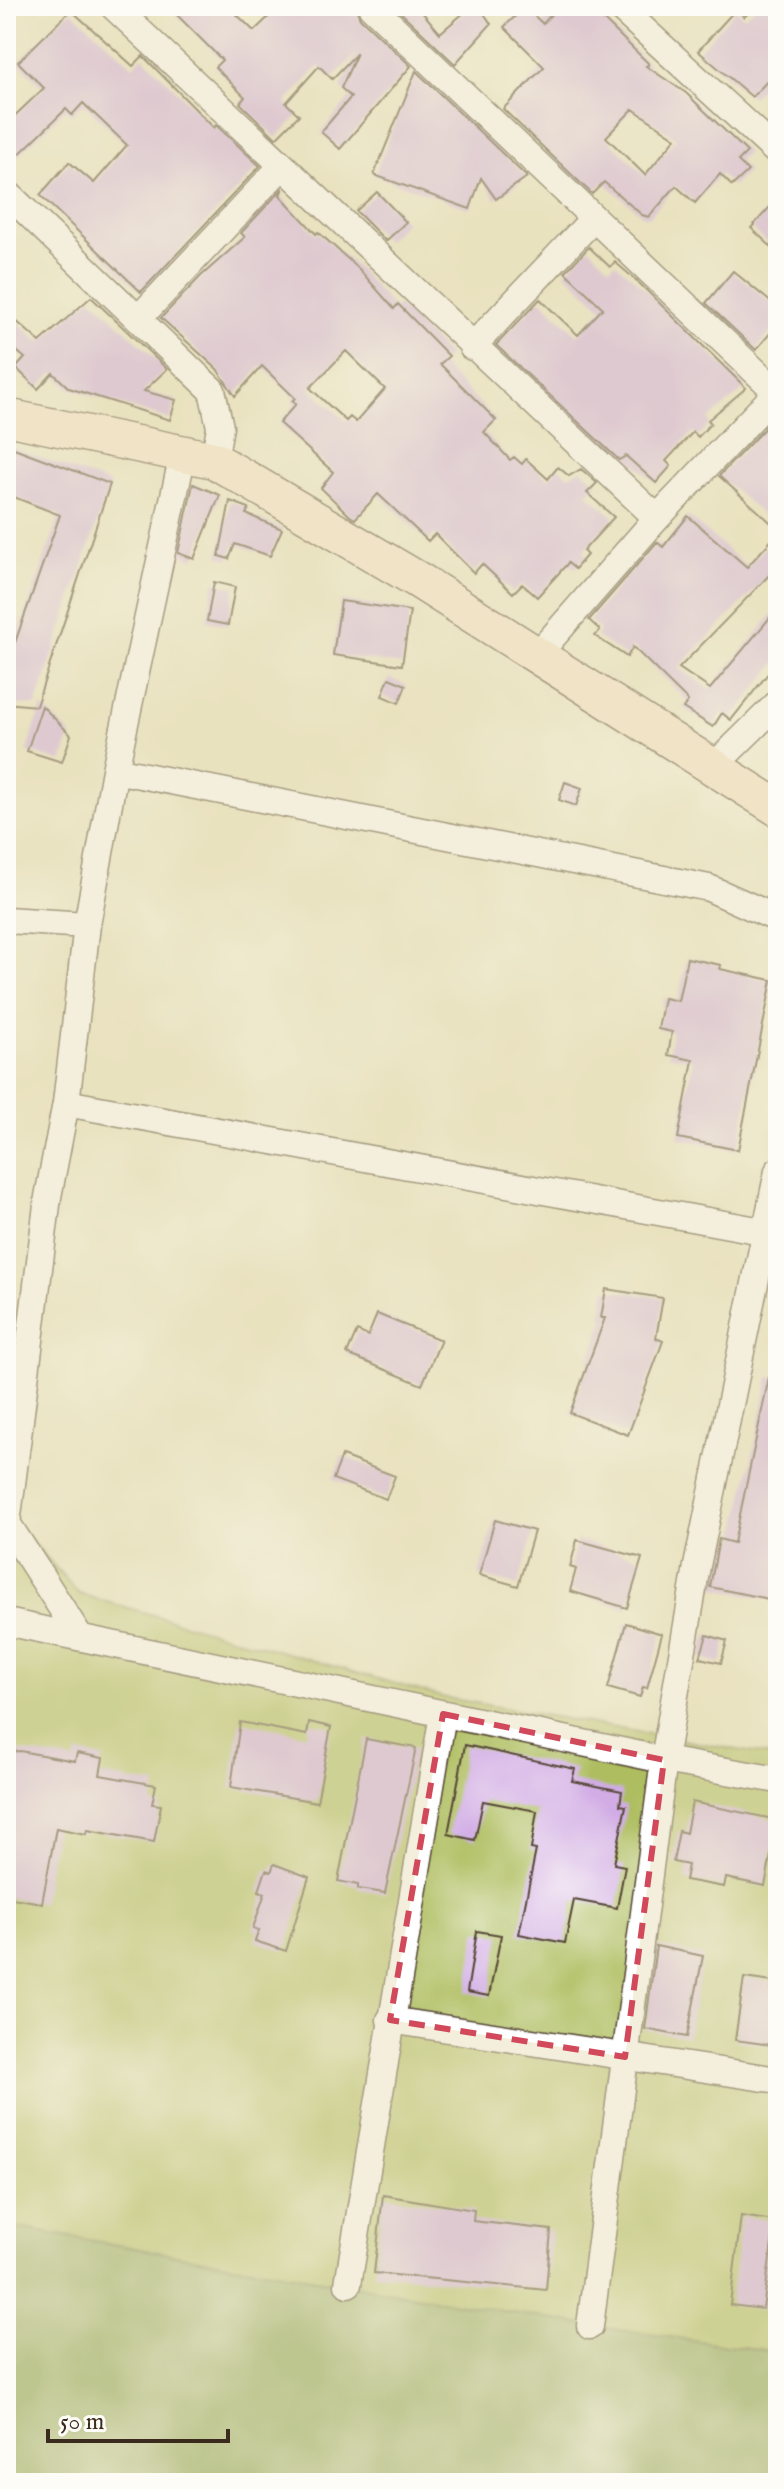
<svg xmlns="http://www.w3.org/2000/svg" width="784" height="2489" viewBox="0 0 784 2489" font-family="'IM FELL English',serif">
<rect width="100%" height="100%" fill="#fdfcf7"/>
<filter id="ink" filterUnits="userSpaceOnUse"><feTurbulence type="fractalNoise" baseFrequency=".0125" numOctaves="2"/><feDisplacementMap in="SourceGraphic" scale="16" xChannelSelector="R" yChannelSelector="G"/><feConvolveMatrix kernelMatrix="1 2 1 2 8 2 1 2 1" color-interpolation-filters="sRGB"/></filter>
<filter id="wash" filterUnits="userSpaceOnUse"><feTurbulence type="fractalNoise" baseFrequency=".006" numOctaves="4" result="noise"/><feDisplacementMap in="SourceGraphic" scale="32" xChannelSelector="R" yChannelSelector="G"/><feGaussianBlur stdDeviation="1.8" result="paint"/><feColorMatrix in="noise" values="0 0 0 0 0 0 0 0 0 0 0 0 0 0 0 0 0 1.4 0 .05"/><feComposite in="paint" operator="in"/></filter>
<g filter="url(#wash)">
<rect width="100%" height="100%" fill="#e9e2bf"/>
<path fill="#aebd5f" stroke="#74743e" stroke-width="2" d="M6 1512 79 1594 442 1697 778 1757V2352L590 2326 6 2226Z"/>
<path fill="#8aa456" stroke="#62673a" stroke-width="2" d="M6 2226 590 2326 778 2352V2483H6Z"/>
<g id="blocks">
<path fill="#d1ace5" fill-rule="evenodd" d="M168 6H228L254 31 280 6H355L360 18 411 66 340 149 321 132 351 97 341 88 357 53 332 79 319 66 286 103 299 115 276 138 240 103 245 97 215 67 222 60Z
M394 6H417L440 33 472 6H479L491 24 455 64Z
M558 6H584L605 21 649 64 646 66 686 93 747 152 738 161 748 171 732 186 720 174 695 203 676 186 649 217 642 215 604 182 592 194 503 109 544 67 504 27 525 7 543 24ZM633 109 676 138 645 175 606 137Z
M757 6H778V70L752 97 698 51 736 9 744 17Z
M71 10 133 66 143 56 214 128 216 125 260 166 141 292 40 195 69 162 94 183 127 145 83 103 72 115 66 109 6 167V124L44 88 18 62Z
M416 71 527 177 496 199 481 178 470 209 374 175Z
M283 188 280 195 316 234 318 232 359 269 394 309 398 304 449 356 440 364 496 420 484 432 510 460 514 457 522 464 526 459 548 479 558 467 569 476 581 469 597 483 587 493 614 517 583 551 587 555 575 569 568 563 537 597 522 584 513 593 482 564 474 573 435 534 428 541 378 494 355 519 350 516 321 488 333 472 279 423 296 404 292 401 295 398 262 366 235 396 217 369 161 318 201 276 245 237 241 233ZM346 351 385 389 356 422 350 417 346 421 310 388Z
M377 192 406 222 386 241 356 211Z
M778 198V253L751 228Z
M589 247 610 267 615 262 637 281 746 388 708 420 711 423 698 437 693 432 666 461 671 466 656 483 626 456 619 460 496 345 540 299 578 335 603 308 565 272Z
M733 271 778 308V324L756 350 706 303Z
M91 297 167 369 144 391 176 400 170 420 69 388 53 373 38 389 16 368 25 358 6 342V312L40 342Z
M778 414V529L719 476Z
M6 445 110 484 36 706 6 703V668L60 515 6 494Z
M193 484 220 495 194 559 178 553Z
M230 501 249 508 246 514 282 529 270 556 235 544 229 559 219 556Z
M688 516 747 567 778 533V566L679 668 710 689 778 608V661L731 720 722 713 713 727 683 708 688 701 633 647 627 657 595 636 600 630 589 620 657 542 663 547Z
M214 582 235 587 228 625 207 621Z
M341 601 410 611 402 665 333 655Z
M389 678 406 685 399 703 382 696Z
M42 706 71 735 62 762 27 751Z
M565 782 582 788 576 806 559 800Z
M687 958 721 965 720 969 772 980 738 1150 678 1138 693 1060 668 1055 672 1032 658 1029 664 998 678 1001Z
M606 1289 663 1298 656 1338 663 1341 628 1435 570 1413 605 1318H601Z
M377 1314 441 1340 422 1385 347 1354 357 1331 368 1336Z
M769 1377 778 1378V1601L710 1587 719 1539 734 1543Z
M342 1456 395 1476 386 1499 333 1479Z
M495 1520 534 1531 518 1586 479 1575Z
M577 1540 642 1558 627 1608 570 1591 576 1569 570 1567Z
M626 1623 662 1634 647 1688 643 1687 640 1697 608 1688Z
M707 1635 727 1641 721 1663 700 1658Z
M240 1722 307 1735 309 1722 331 1727 317 1802 231 1787Z
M366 1739 416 1748 385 1893 358 1889V1885L338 1881Z
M465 1745 575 1769 572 1781 622 1791 620 1805 626 1806 614 1864 625 1866 617 1908 574 1900 565 1943 519 1934 536 1850 531 1849 537 1811 483 1801 475 1840 448 1834Z
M20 1751 75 1761 77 1753 103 1758 100 1775 156 1785 152 1804 161 1805 154 1842 87 1830 86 1834 56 1828 42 1903 6 1897V1752Z
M692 1802 778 1820 765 1886 726 1878 724 1887 685 1880 688 1865 673 1862 679 1831 686 1833Z
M274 1864 309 1877 286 1951 255 1941 259 1930 253 1928 265 1893 259 1891 266 1870 271 1872Z
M477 1931 501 1935 489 1996 467 1992Z
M656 1946 703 1956 687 2037 645 2029Z
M744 1978 773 1982 771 1993H778V2046L735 2040Z
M383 2195 474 2210 473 2221 551 2230 546 2290 374 2273Z
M741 2216 775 2221 763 2309 730 2305Z"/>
</g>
</g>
<g filter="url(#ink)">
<use href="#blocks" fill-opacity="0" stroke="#554636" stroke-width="2"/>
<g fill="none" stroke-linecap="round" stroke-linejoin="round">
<defs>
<path id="street" d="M113 6 657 518
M371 6 777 392
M618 6 778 153
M6 192 212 390 220 427 214 460
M138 319 282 166
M472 347 594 218
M537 655 657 518 778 391
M714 766 778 703
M115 770 709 888 778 919
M6 920 87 925
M66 1103 778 1234
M7 1523 80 1637
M6 1532 48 1197 66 1103 87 925 115 770 183 454
M6 1622 664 1760 778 1780
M390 2020 778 2080
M348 2284 443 1714
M590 2326 664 1760 697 1566 778 1171"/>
<path id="secondary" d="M6 417 214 460 418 580 778 808"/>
</defs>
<use href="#street" stroke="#554636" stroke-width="29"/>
<use href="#secondary" stroke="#554636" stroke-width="39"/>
<use href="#street" stroke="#fff" stroke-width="26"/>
<use href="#secondary" stroke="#fbe5cf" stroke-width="36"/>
</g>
</g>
<path d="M0 0H784V2489H0ZM443 1714 664 1760 625 2057 390 2020Z" fill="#e9e2bf" fill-opacity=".55" fill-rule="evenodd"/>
<path fill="none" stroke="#d1495b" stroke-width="6" stroke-dasharray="16 10" stroke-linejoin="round" d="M443 1714 664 1760 625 2057 390 2020Z"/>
<rect width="784" height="2489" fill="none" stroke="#fdfcf7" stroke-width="32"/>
<path d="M48 2429v12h180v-12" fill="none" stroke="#3b2a1e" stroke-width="4"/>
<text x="60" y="2429" font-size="24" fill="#3b2a1e" stroke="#fdfcf7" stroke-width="6" paint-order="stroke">50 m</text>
</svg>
